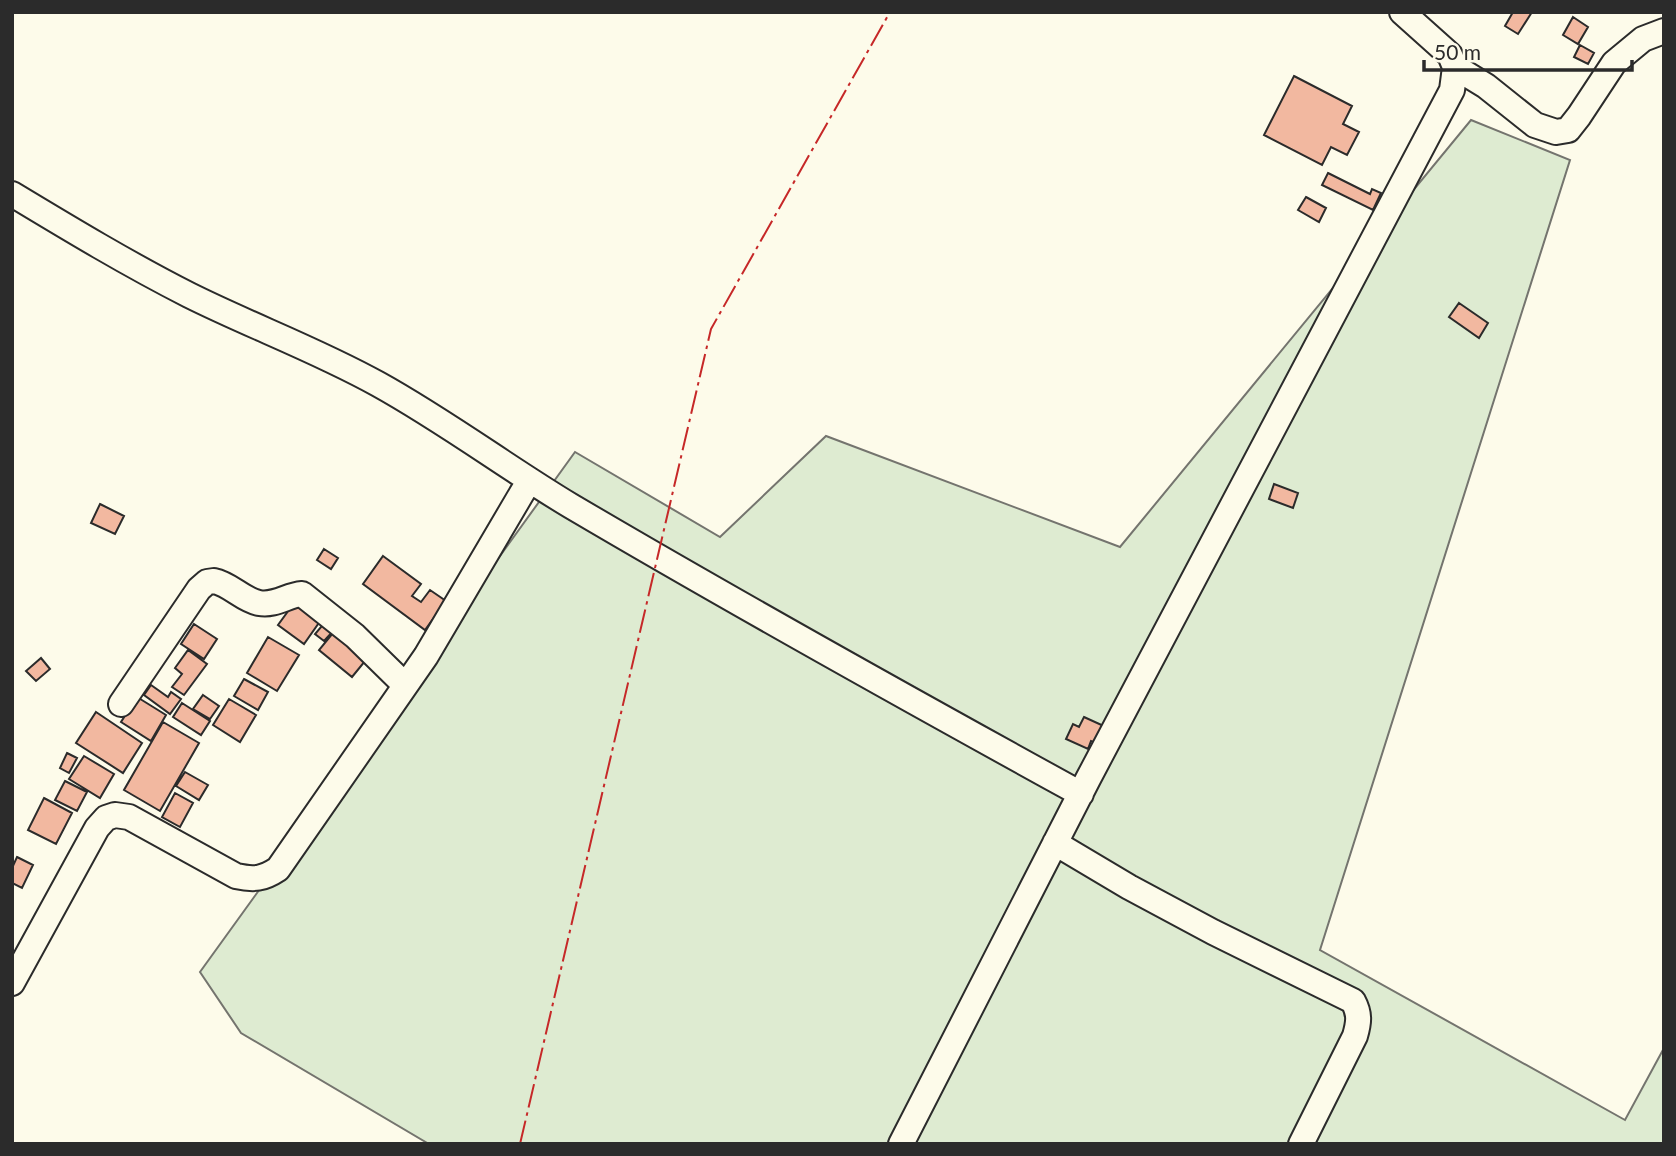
<svg xmlns="http://www.w3.org/2000/svg" width="1676" height="1156" viewBox="0 0 1676 1156" font-family="Lato,sans-serif">
<rect width="100%" height="100%" fill="#fdfbea"/>
<path fill="#deebd1" stroke="#74746e" stroke-width="2" d="M1471 120 1570 160 1320 950 1625 1120 1664 1048V1144H429L241 1033 200 972 575 452 720 537 826 436 1120 547Z"/>
<path fill="#f2b8a0" stroke="#2b2b2b" stroke-width="2" d="M1513 12H1532L1518 34 1505 26Z
M1573 17 1588 27 1578 44 1563 35Z
M1580 45 1594 53 1588 64 1574 57Z
M1294 76 1352 106 1343 124 1359 132 1347 155 1331 147 1322 165 1264 135Z
M1328 173 1370 194 1372 189 1381 193 1373 210 1322 185Z
M1306 197 1326 208 1319 222 1298 210Z
M1459 303 1488 323 1479 338 1449 317Z
M1274 484 1298 493 1293 508 1269 499Z
M100 504 124 516 115 534 91 523Z
M324 549 338 558 331 569 317 560Z
M383 556 421 584 412 596 421 602 430 590 446 601 425 630 363 584Z
M297 599 323 617 304 644 278 625Z
M327 620 336 628 324 641 315 634Z
M194 624 217 639 204 659 181 644Z
M337 628 370 655 352 677 319 650Z
M268 637 299 655 277 691 247 673Z
M188 650 207 664 184 695 172 687 182 674 175 668Z
M41 658 50 669 36 681 26 671Z
M244 679 268 692 258 710 234 696Z
M151 685 168 697 171 692 181 699 170 714 144 695Z
M203 695 219 706 210 719 193 709Z
M137 697 166 715 151 741 121 722Z
M229 699 256 715 240 742 213 725Z
M182 703 210 721 201 735 173 717Z
M96 712 142 743 123 773 76 743Z
M1084 717 1106 727 1099 744 1091 741 1088 749 1066 739 1073 724 1079 727Z
M163 722 199 743 160 811 124 790Z
M67 753 77 758 69 773 60 768Z
M84 756 114 774 100 798 69 779Z
M185 772 208 785 199 800 176 786Z
M65 781 87 792 77 811 55 800Z
M175 793 193 803 180 827 162 817Z
M44 798 72 813 56 844 28 830Z
M17 857 33 865 22 888 12 883V868Z"/>
<g fill="none" stroke-linecap="round" stroke-linejoin="round">
<defs>
<path id="street" d="M1455 67 1486 86 1535 125 1556 132 1568 130 1579 116 1614 63 1643 39 1664 31
M12 194C70 229 128 264 189 295 251 326 317 350 378 384 445 421 506 467 571 506 739 605 910 700 1081 794
M121 704 199 589 207 582 214 581C230 584 243 600 259 603 276 606 287 595 302 594L355 636 405 685
M1055 843 1129 887 1213 932 1353 1001C1360 1014 1359 1022 1355 1036L1301 1144
M12 983 97 828 106 818 115 815 129 817 236 876C254 880 263 879 278 869L426 656 529 481
M901 1144 1088 779 1452 90 1455 67 1450 55 1402 12"/>
</defs>
<use href="#street" stroke="#2b2b2b" stroke-width="28"/>
<use href="#street" stroke="#fdfbea" stroke-width="24"/>
<path stroke="#c62828" stroke-width="2" stroke-dasharray="24 5 3.5 5" stroke-linecap="butt" d="M520 1144 711 329 890 12"/>
</g>
<rect width="1676" height="1156" fill="none" stroke="#2b2b2b" stroke-width="28"/>
<path d="M1424 60v10h208v-10" fill="none" stroke="#2b2b2b" stroke-width="3.5"/>
<text x="1434" y="60" font-size="21" fill="#2b2b2b" stroke="#fdfbea" stroke-width="5" paint-order="stroke">50 m</text>
</svg>
